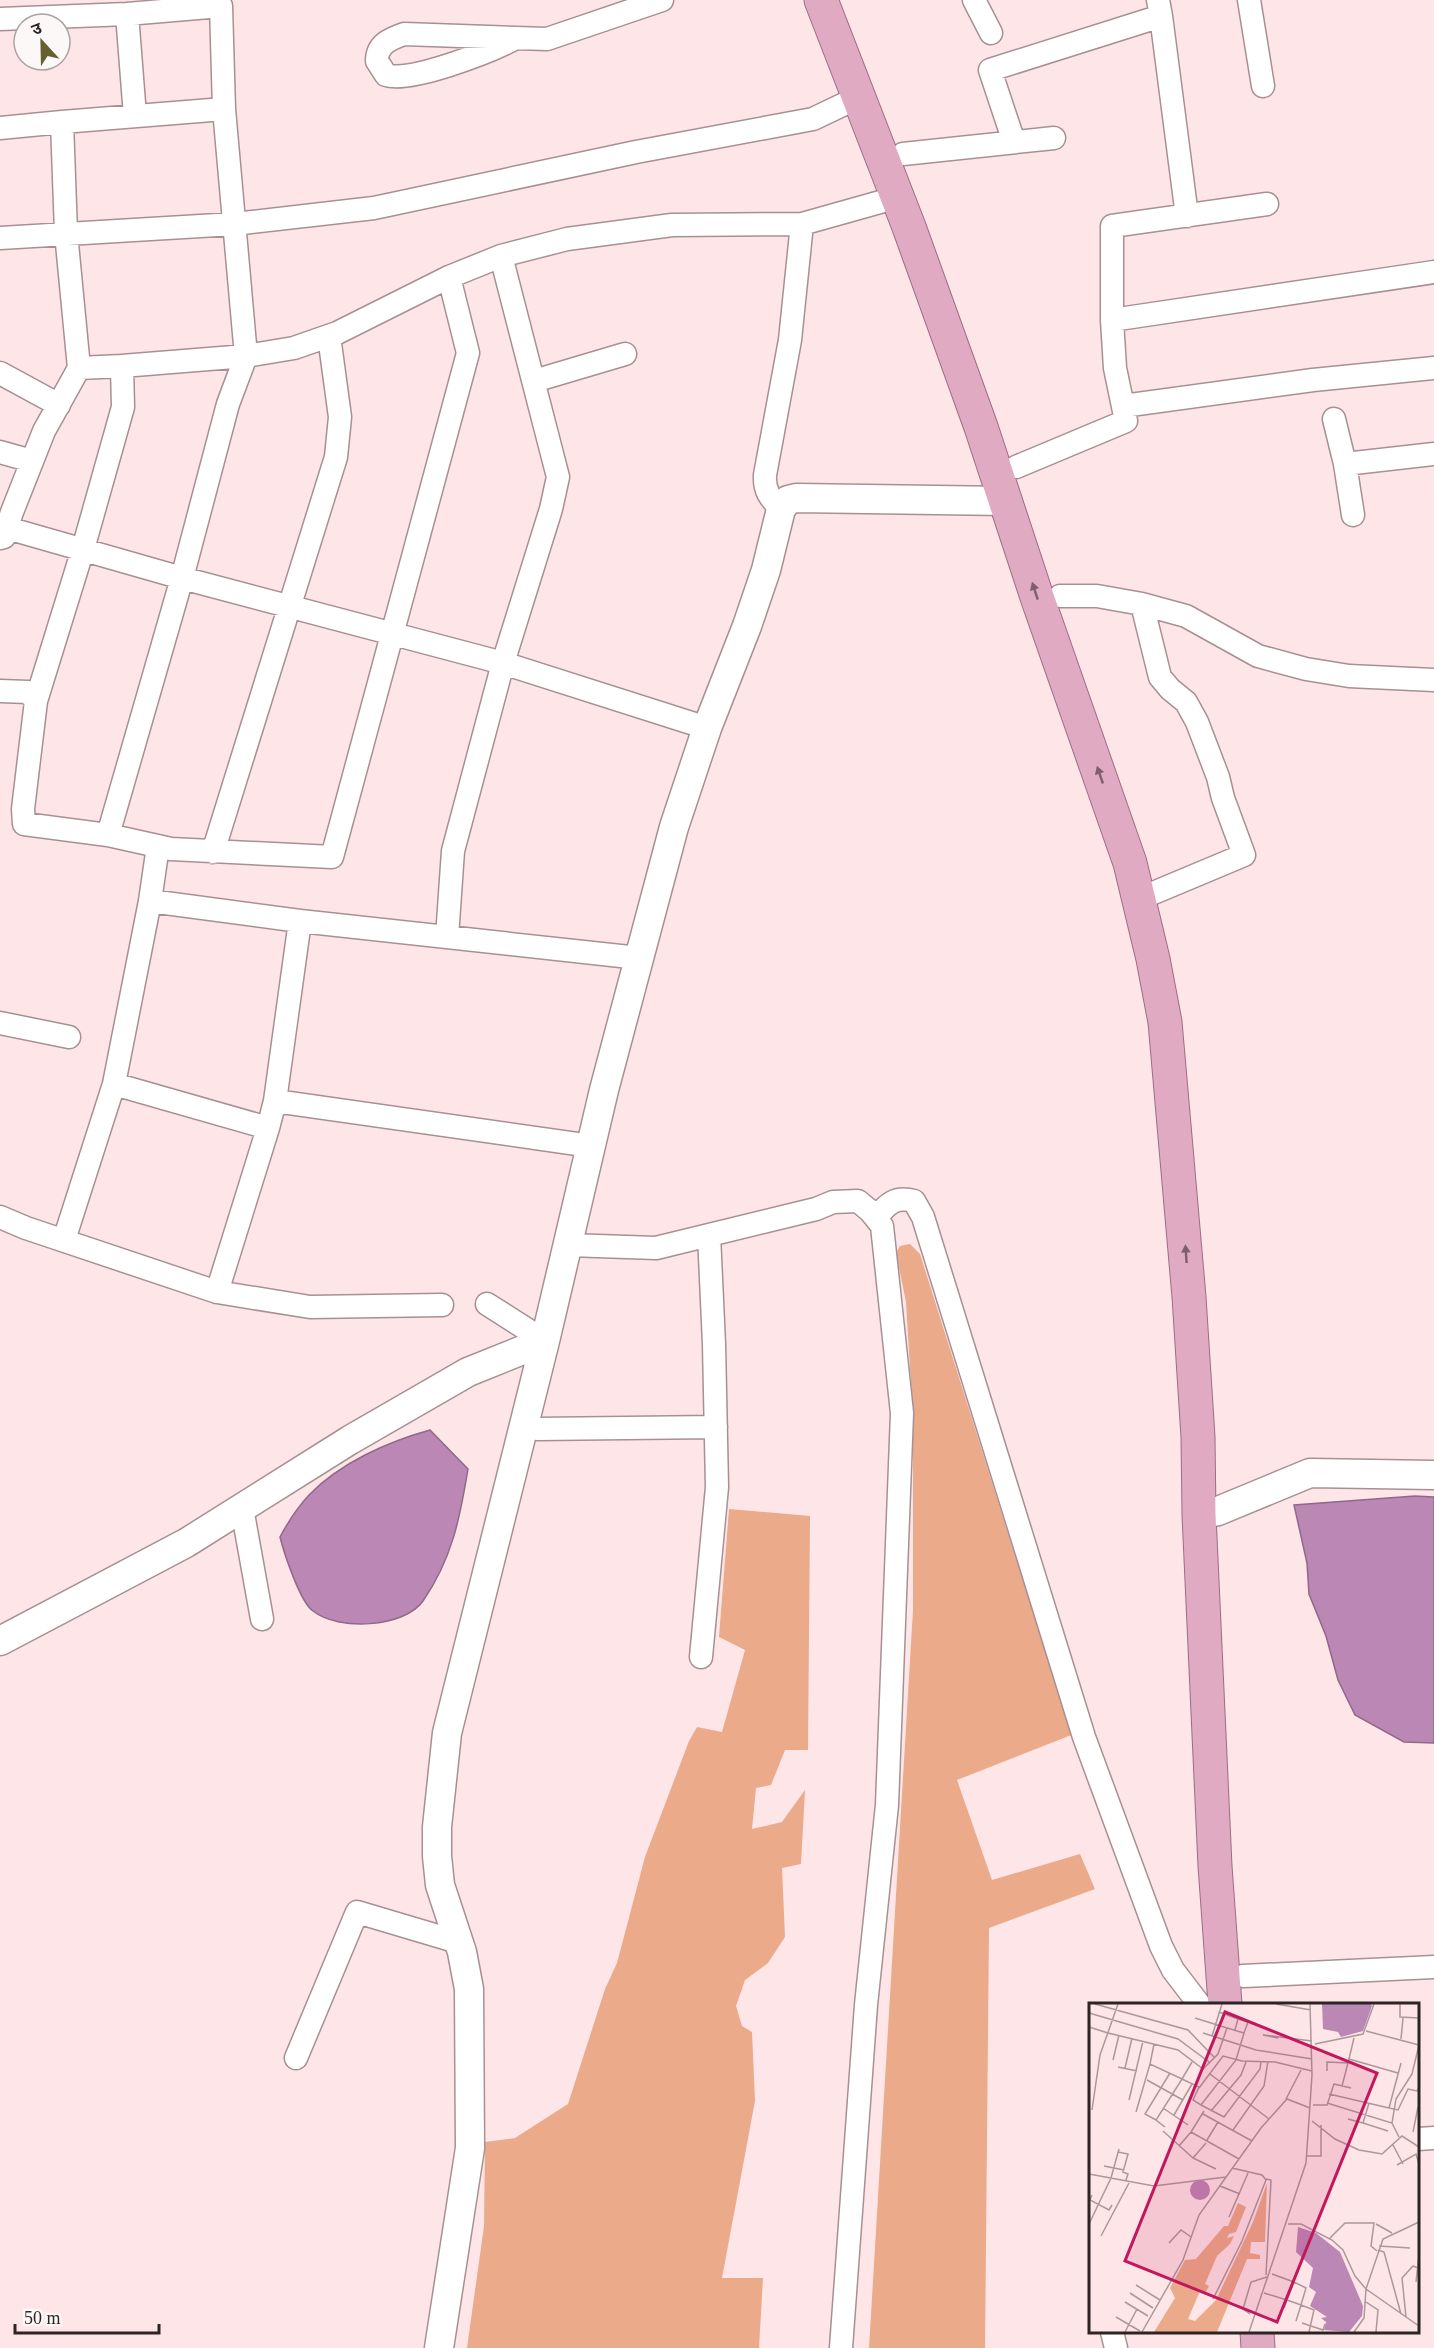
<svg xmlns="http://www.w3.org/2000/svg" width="1434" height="2348" viewBox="0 0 1434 2348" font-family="'Times New Roman','Noto Sans Devanagari',serif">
<rect width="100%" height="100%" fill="#fee5e8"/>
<path fill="#ebaa89" d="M910 1244 920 1254 1014 1552 1074 1734 957 1780 992 1880 1080 1854 1095 1889 989 1928 985 2348H869L913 1610V1418L906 1302 896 1253 900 1246Z
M729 1509 810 1516 808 1750H785L771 1785 756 1788 752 1829 782 1822 805 1790 801 1864 782 1868 785 1937 768 1963 745 1980 736 2006 742 2026 752 2032 755 2101 722 2278H763L759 2348H467L484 2226 485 2142 515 2138 568 2104 605 1989 617 1963 645 1857 689 1741 697 1727 722 1732 745 1650 719 1637Z"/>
<path fill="#bb87b4" stroke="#906989" stroke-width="1.5" d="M430 1430 468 1469C460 1518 452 1559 423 1601 404 1628 338 1631 313 1611 300 1602 284 1553 280 1537 288 1522 297 1508 309 1495 340 1463 387 1442 430 1430Z
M1415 1496 1434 1497V1743L1404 1742 1355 1715 1338 1680 1326 1636 1309 1594 1307 1563 1294 1505Z"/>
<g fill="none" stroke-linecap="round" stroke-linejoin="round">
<defs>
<path id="minor" d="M974 0 991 33
M1249 0 1263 86
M127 14 221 6 224 109
M1161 16 1187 216
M0 19 127 14 135 116
M512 40C489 52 410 83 386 75L377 61C377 44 390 39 404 34L547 39 662 0
M0 128 62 122 66 233 79 368 44 431 12 512 4 537 0 538
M1014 142 990 70 1161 16 1158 0
M903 154 1054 138
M0 238 234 224 374 208 636 152 813 119 859 97
M1112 320 1434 272
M79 368 122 366
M0 373 59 405
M534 381 625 354
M1123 406 1313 380 1434 368
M1334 419 1345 464 1353 515
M0 452 32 461
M1345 464 1434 454
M1016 467 1126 421 1115 368 1112 320V226L1267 204
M781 509C770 498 764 491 765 475L790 340 802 224
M7 528 182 578 503 663 707 728
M1060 596H1097L1142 604 1186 616 1258 656 1306 669 1349 676 1434 680
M0 691 28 692 36 701 23 809 24 824 108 835 182 578 228 404 246 356 224 109 62 122
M36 701 83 549 123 407 122 366 246 356 294 348 337 333 449 277 501 256 567 239 672 225 802 224 898 197
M108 835 171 849 332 857 468 353 449 277
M213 852 336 457 340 417 329 336
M1139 899 1244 855 1223 798 1218 777 1197 722 1186 702 1170 689 1160 677 1142 604
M150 901 300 921 639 958
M447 937 453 851 503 663 551 509 558 477 501 256
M0 1023 69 1037
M114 1084 150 901 158 846
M275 1101 300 921
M268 1128 217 1292 310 1307 442 1305
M0 1217 26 1228 217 1292
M876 1218C887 1204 895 1196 914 1201L923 1217 1084 1737 1161 1946 1173 1970 1199 2004
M64 1240 114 1084 268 1128 275 1101 591 1146
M568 1245 656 1248 816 1209 833 1202 858 1201 870 1211 882 1226 902 1413 887 1805 866 2005 841 2348
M487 1304 545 1341
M524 1427 537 1429 716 1427
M242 1508 262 1619
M701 1657 717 1487 714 1344 709 1235
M1243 1976 1434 1967
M296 2058 357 1912 458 1942
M1418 2139 1434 2138
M1112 2332 1116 2348"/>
<path id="tertiary" d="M1199 1515 1218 1511 1310 1473 1434 1475
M0 1641 186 1543 350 1440 468 1372 545 1341
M439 2348 470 2148 469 1989 462 1952 440 1885 437 1856V1827L447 1733 545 1341 604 1090 674 827 707 728 747 626 766 570 781 509 788 500 796 498 1006 501"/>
<path id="trunk" d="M821 0 909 227 981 427 1037 597 1130 863 1153 959 1165 1022 1189 1297 1198 1437 1199 1515 1215 1866 1225 2004
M1257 2332 1258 2348"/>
</defs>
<use href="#minor" stroke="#a79093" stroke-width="25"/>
<use href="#tertiary" stroke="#a79093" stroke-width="31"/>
<use href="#trunk" stroke="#9d6d82" stroke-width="35"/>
<use href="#minor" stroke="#fff" stroke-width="22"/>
<use href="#tertiary" stroke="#fff" stroke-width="28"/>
<use href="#trunk" stroke="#e0aac3" stroke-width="33"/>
</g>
<defs><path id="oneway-solid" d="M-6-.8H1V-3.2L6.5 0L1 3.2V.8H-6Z" transform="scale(1.5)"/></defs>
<g fill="#7e606c">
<use href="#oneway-solid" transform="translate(1035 591) rotate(-108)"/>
<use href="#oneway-solid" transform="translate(1100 775) rotate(-109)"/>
<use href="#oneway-solid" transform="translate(1186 1254) rotate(-94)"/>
</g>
<g transform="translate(1089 2003)">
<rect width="330" height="330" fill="#fee5e8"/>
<path d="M178 180 176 239H162L161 250 171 252V256H158L128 329H65L86 295 81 285 96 257 107 256 135 223H139L149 200 157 204 147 229 140 231 138 235 145 233 141 241 128 253 116 281 120 283 116 290 111 288 99 316 106 318 127 297 164 219Z" fill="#ebaa89"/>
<path d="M233 1H282L283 3 274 28 252 34 249 29 234 26ZM101 187a10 10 0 1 1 20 0a10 10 0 1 1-20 0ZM209 224 227 230 251 249 274 303 273 313 260 329 235 327 237 319 232 315 238 314 221 303 227 289 220 284 224 265 207 249Z" fill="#bb87b4"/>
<path fill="none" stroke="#aa989a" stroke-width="1.5" d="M6 1 99 27 125 54M187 1 222 7M311 1V14L330 15M130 9 149 16 146 27M0 10 89 36 120 59M149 16 159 19 155 30M0 24 19 30M277 28 330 42M19 30 89 47 114 66 129 51 138 25 106 15M114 30 167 47 223 56M123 33 133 1M189 35 174 32 223 38M312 36 314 15M226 41 274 31 285 1M260 56 309 70M24 57 30 32M312 60 300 105 309 107 319 86 328 88 330 84M61 61 65 41M29 64 48 68M36 65 43 35M238 68V59L259 60 265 35M121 71 180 116M58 77 94 97M253 83 259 60M110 85 134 53 153 58 186 59 223 68M240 91 300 105M197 96 212 67M40 97 54 38M238 100 303 120 310 134M112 102 135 114 171 66 172 58M224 102H238L245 81 262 85M74 105 99 122M3 107 11 52 29 1M122 108 152 72 157 59M47 109 61 61 93 76 103 59M114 111 163 138M85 112 103 81M259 116 274 120 280 100M67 117 56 111 81 70M223 118 246 136 270 147 293 151 313 133 330 144M274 120 299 128M303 120 307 96 323 71 330 42M76 124 67 117 93 76 110 84 104 97 112 102 147 57 155 30 138 25M144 127 175 83 179 58M74 128 104 155M102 129 115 108M324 129 329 104M118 137 129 119M117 140 104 155 127 166M304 142 314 161M90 143 102 129 150 156M29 149 39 151 34 169 39 171 37 177M218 153H232V122M308 162 327 151 330 161M15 163 35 167M0 171 65 183 137 174M177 176 182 177 177 272M131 183 151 191M3 192 1 197 20 207 23 202M140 214 159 170M0 221 22 175 30 146M199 221H212L243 237 254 247 266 273 277 286 330 323M287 221 303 230M12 233 41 178M241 235 256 220H285L282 243 288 248M80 240 92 227 102 234M290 243 321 245M289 247 295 249 312 311M183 271 205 279M327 279 330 251M47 282 71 297M41 290 64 305M175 290 198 297 205 279 217 285 212 302 198 297 195 305M124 296 153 238 177 177 173 172 143 165M36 299 59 313M277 299 289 307 287 329M161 311 154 306 162 279 178 274M27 314 51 328M317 314 313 275 324 263 329 265M207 318 212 302 225 307 220 329M213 320 234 327 236 321M36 329 48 306M53 329 94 257 110 212 172 125 198 96 221 105M160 329 217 160 223 72 221 1M265 329 275 315 277 286 294 236 330 219"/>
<path fill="#c2185b" fill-opacity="0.15" stroke="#c2185b" stroke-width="3" d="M136 9 288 70 188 319 36 258Z"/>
<rect width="330" height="330" fill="none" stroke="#2d2425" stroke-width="3"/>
</g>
<g transform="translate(42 42) rotate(338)"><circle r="28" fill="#fdf8f8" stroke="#aaa3a4" stroke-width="1.5"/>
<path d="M0-4.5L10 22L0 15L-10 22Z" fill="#64612e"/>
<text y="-9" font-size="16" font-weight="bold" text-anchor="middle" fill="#2d2425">उ</text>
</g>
<path d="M15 2324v9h144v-9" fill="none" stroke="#2d2425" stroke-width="3"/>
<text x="24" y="2324" font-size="18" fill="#2d2425" stroke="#fdf8f8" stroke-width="4.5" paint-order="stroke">50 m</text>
</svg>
